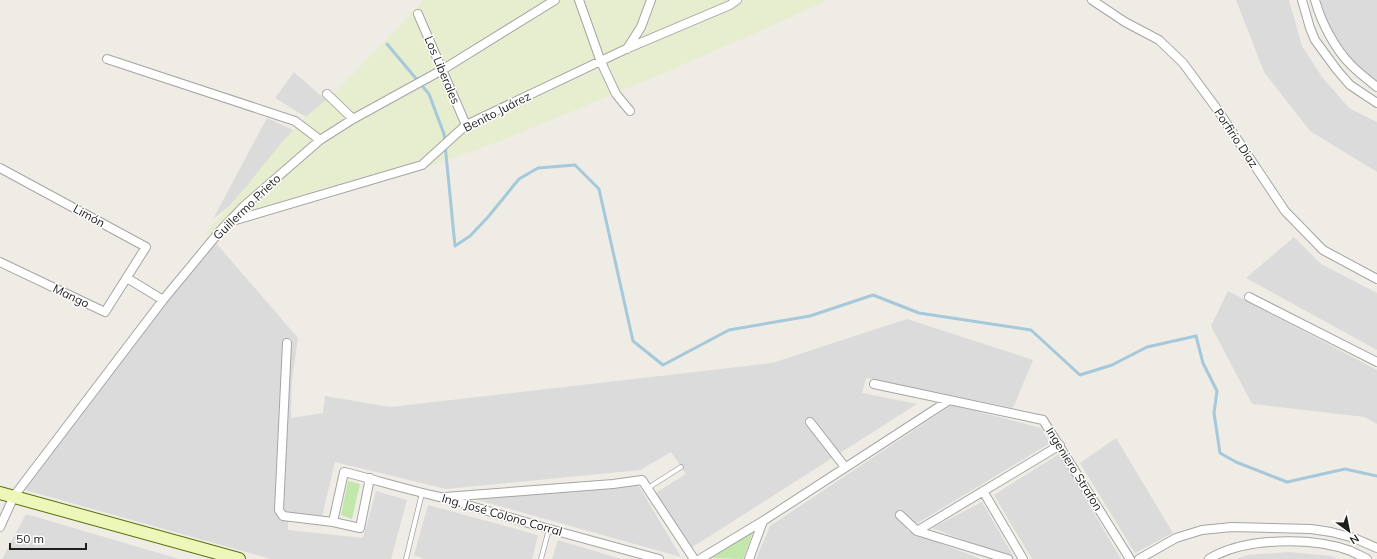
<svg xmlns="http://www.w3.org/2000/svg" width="1377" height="559" viewBox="0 0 1377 559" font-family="Mulish,sans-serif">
<rect width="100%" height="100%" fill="#eeece4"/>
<path fill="#dcdbdb" d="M1236 0H1289L1302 46 1322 77 1349 108 1377 122V172L1310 131 1264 72Z
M1320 0H1377V82L1364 75 1350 59 1337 41 1329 26Z
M294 72 344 116 327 130 275 98Z
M267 118 304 135 271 173 213 219Z
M1294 237 1321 264 1377 293V350L1246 278Z
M215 242 298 338 292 380 291 418 323 413 325 396 390 407 772 363 907 319 1033 360 1013 408 866 378 862 393 917 404 691 548 654 494 686 474 671 452 640 470 446 489 335 462 322 517 288 515V530L363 538 376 491 407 500 391 559H271L25 490 24 486 92 395Z
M1228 291 1377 370V424L1365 417 1252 404 1211 326Z
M952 405 1041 428 1050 443 906 530 981 559H756L770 526Z
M1116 438 1173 533 1135 553 1080 463Z
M1059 454 1121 559H1032L994 495Z
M637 483 681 557 467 497Z
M982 502 1015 559 932 528Z
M428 505 538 535 532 559H422V558L414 555Z
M26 514 179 559H2Z
M558 540 621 559H552Z
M1289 552 1331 556 1338 559H1236L1248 555Z"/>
<path fill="#e7edcf" d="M424 0H827L778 23 664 73 501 141 429 166 204 235 244 189 283 141 308 115 338 90Z"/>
<path fill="#c1e7ab" d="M348 481 360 484 352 519 341 515Z
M753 532 743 559 711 558Z"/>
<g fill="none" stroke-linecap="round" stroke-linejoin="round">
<path stroke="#a5c8db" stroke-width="3" d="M387 44 429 94 444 134 455 246 470 236 488 217 519 179 538 168 575 165 599 189 633 341 663 365 729 330 810 316 873 295 919 313 1031 330 1080 375 1112 365 1147 347 1196 336 1203 363 1217 391 1214 413 1220 453 1236 462 1287 482 1345 469 1377 476"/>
<defs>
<path id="lane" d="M648 488 681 467
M406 559 422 493
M541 559 549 529"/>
<path id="street" d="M579 0 601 62 616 94 630 111
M1092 0 1125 22 1159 40 1183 63 1217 109 1285 211 1323 250 1377 279
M1302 0 1310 28 1315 40 1337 70 1350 85 1377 103
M1315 0C1321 22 1335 49 1351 65 1359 73 1368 80 1377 87
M418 14 466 125
M627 49 641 27 651 0
M107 59 295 121 320 140
M327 94 353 119
M0 168 146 247 105 312 0 262
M229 222 422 165 466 125 626 49 730 5 737 0
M127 278 163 300
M1249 297 1377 362
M287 343 279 510 283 516 333 522
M874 384 1043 420 1130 559
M810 422 845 467
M370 478 360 528 333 522 344 472C376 480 408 490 440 497L549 529 659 559
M983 491 1023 559
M445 497 613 484 642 480 694 559
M900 515 917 531 1008 559
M0 527 14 496 163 300 220 231 244 206 320 140 353 119 442 70 555 0
M917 531 1060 445
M700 559 763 521 948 401
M749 559 763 521
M1139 559 1176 538 1202 530 1232 527 1311 529 1331 532 1354 538 1377 548
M1209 559C1245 537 1312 537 1351 551 1356 554 1362 556 1367 559"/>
<path id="secondary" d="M0 493 239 559"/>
</defs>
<use href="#lane" stroke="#a5a5a5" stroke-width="5.5"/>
<use href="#street" stroke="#a5a5a5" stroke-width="10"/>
<use href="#secondary" stroke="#587108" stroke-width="14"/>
<use href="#lane" stroke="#fff" stroke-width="4"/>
<use href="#street" stroke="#fff" stroke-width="8"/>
<use href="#secondary" stroke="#ecf7b9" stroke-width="12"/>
</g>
<g text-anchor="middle" stroke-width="3" stroke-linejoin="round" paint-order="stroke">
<g font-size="12" fill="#1e1e1e" stroke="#fff">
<text transform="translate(442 70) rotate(67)" y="4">Los Liberales</text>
<text transform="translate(497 112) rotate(-27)" y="4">Benito Juárez</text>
<text transform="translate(1236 138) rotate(56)" y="4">Porfirio Diaz</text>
<text transform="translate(247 207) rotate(-44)" y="4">Guillermo Prieto</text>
<text transform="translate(89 216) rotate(29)" y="4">Limón</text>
<text transform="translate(71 296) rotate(26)" y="4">Mango</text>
<text transform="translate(1074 469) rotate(58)" y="4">Ingeniero Strafon</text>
<text transform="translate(502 515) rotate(16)" y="4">Ing. José Colono Corral</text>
</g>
</g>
<g transform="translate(1349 531) rotate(147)" stroke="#ffffff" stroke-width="3" paint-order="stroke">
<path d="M0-3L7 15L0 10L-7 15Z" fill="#1e1e1e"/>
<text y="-6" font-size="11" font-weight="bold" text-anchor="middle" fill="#1e1e1e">N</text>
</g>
<path d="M10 543v6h76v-6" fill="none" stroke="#1e1e1e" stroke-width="2"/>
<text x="16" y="543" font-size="12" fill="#1e1e1e" stroke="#ffffff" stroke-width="3" paint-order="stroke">50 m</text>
</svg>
